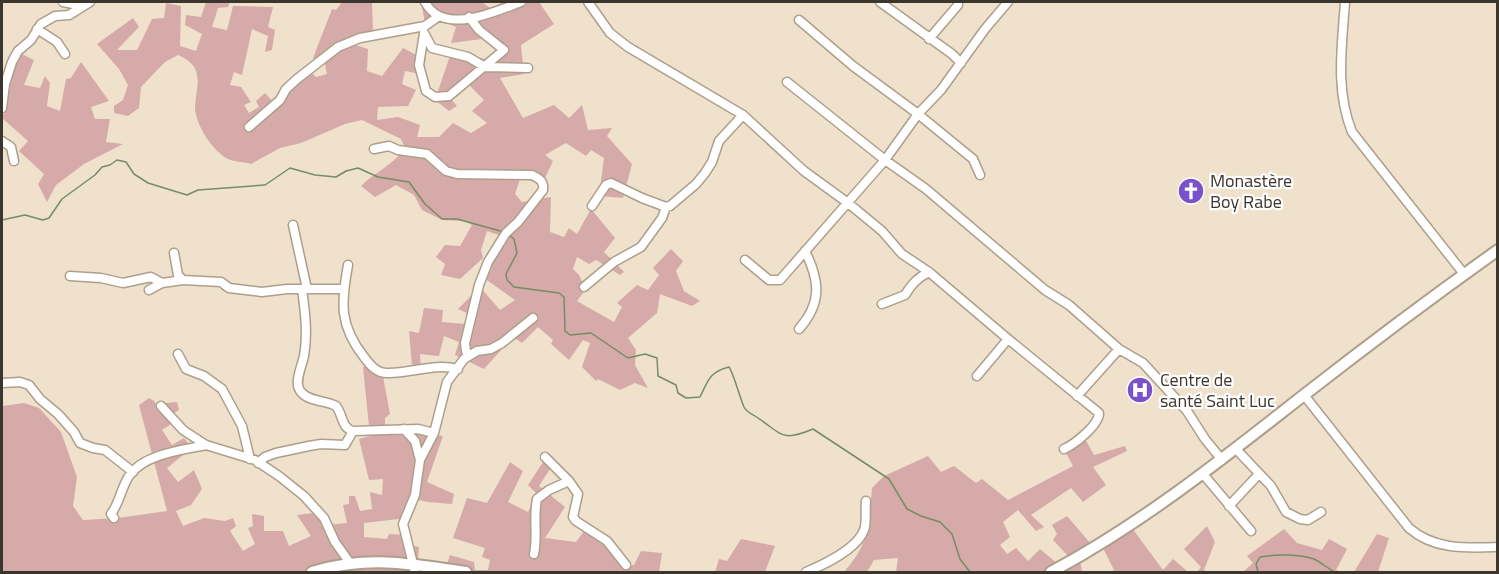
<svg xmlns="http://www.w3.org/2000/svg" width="1499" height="574" viewBox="0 0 1499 574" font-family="'Titillium Web',sans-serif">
<rect width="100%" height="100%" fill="#efe1cc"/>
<path fill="#d6aaa8" d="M206 2H230L228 7 218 8 212 27 227 30 233 6 273 7 268 27 275 30 272 50 265 52 268 36 252 29 242 75 234 72 230 85 241 87 251 102 244 105 249 113 259 107 256 101 265 93 275 104 286 93 304 66 316 77 327 74 325 64 313 58 332 9 336 10 342 2H372L373 32 352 36V44L368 49 367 71 382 76 403 48 426 60 421 74 405 71 402 84 416 90 408 106 378 107 377 120 398 117 420 125 417 137H439L453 123 471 133 487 123 472 111 484 100 468 84 450 98 457 106 449 111 435 100 451 53 491 60 498 46 482 39 451 43 456 27 438 19 425 23 421 2H482L493 10 502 2H539L554 24 521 45 524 74 500 78 523 118 554 105 569 118 582 105 588 130 612 128 607 136 632 164 623 198 599 196 604 158 591 150 586 156 566 143 545 155 553 161 545 178 520 179 515 194 522 202 551 197 550 232 564 237 569 228 577 234 591 209 615 238 604 252 624 272 620 275 596 260 589 264 577 257 573 269 579 275 586 289 577 301 614 322 622 307 617 303 637 285 648 290 659 275 653 268 671 249 683 261 676 271 684 291 700 301 692 306 660 294 657 313 628 338 636 350 635 365 648 388 635 383 620 390 598 379 596 381 582 367 590 343 583 340 569 360 551 344 553 340 538 327 522 343 513 337 484 369 455 355 459 342 444 336 439 356 420 354 421 369 412 366 409 331 419 333 424 308 443 310 442 322 466 324 469 314 458 309 480 287 500 310 515 300 484 278 492 269 490 266 504 237 487 231 481 250 483 258 460 279 441 275 445 264 436 257 445 245 460 246 472 225 464 221 442 220 422 210 414 195 396 185 375 197 361 186C376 171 392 166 405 148L401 139 362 120 345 124 301 143 280 148 251 164C244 162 235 162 228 159 213 152 194 123 195 106 197 82 205 67 178 55L165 62 141 87 139 108 128 116 114 113V106L123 100 128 85 119 69 97 44 133 18 139 27 117 50H137L152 19 164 18 166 3 181 6 180 46 196 51 202 34 185 25 186 15 201 17Z
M16 51 34 60 24 85 40 88 45 76 50 83 47 106 60 111 66 79 71 78 81 62 109 101 91 107 95 119H110L106 142 123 144 84 164 56 185 47 202 38 184 44 174 19 151 28 141 2 118 8 103 2 97Z
M381 366 390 414 385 418V426L443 436 427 482 454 494 452 504 428 502 409 498 407 518 364 523V537L387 539 389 534 407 535 406 544 419 547 418 560 447 564 450 555 474 562 475 570H488L490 560 482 557 485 548 453 538 467 498 487 503 510 462 523 471 508 502 528 512 537 494 528 485 547 456 554 463 539 486 565 507 545 538 576 542 584 531 609 549 624 566 634 565 641 551 662 553 659 572H2V406L24 403 39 408 61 432 77 477 73 506 83 520 118 518 167 511 139 405 149 398 154 401 156 404 177 402 179 410 171 415 174 422 162 430 172 445 184 438 192 448 167 468 178 482 194 470 202 489 191 505 176 511 183 526 204 518 225 521 233 518 236 526 230 531 243 551 255 544 248 528 253 526 252 514 264 516V531H283L289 546 311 536 297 515 322 512 327 525 347 523 343 505 349 504V496H355L360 511 372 509 370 492 382 495 383 479 369 480 359 439 370 436 363 367Z
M1084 437 1094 455 1125 446 1127 451 1093 467 1106 485 1083 502 1071 488 1031 515 1044 527 1036 531 1018 510 1003 522 1010 537 1000 545 1007 554 1016 548 1028 561 1040 549 1058 564 1069 557 1053 540 1057 534 1052 525 1067 516 1091 544 1132 528 1163 570 1173 559 1188 572H1110L1114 570 1103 548 1080 560 1082 572H896L898 558 874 560 867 572H844C870 543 869 525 872 488L884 476 928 456 941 472 954 466 976 483 982 479 1008 500 1073 466 1065 451Z
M1207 526 1215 542 1204 570 1207 572H1197L1201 567 1184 549Z
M1284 529 1297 543 1322 550 1329 539 1347 549 1336 570 1343 572H1243L1253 563 1247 556Z
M1377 534 1389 538 1378 572H1354Z
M741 539 775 546 765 572H715L719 559 727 561Z"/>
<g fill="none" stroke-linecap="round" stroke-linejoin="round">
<path stroke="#758d64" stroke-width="1.5" d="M2 220 25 215 43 220 49 218 62 199 95 175 102 167 110 165 117 160 126 162 134 174 148 183 187 195 198 190 265 185 290 168 315 175 336 177 346 171 358 168 378 177 409 182 425 204 442 219H457L504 232
M508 234 514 239 517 253 506 274 507 280 514 287 559 293 564 297 565 331 570 335 591 333 628 358 645 354 657 358 658 376 676 385 678 393 686 398 700 397C708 381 709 372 729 367 733 372 740 398 744 407 747 413 753 414 758 418 783 435 782 442 813 429L889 479 907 509 921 516 940 522 952 534 960 559 970 572
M1258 572 1256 564 1260 557C1276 554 1300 554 1314 559 1321 562 1328 569 1335 572"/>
<defs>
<path id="minor" d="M63 2 78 5H84
M425 2C443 36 494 12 521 2
M588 2 610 33 628 47 743 115 804 171 848 203 882 231 902 254 929 272 1008 339 1099 413C1099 425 1075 444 1064 449
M880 2 952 54 961 63
M1345 2C1342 46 1335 90 1352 132L1464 274
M799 20 853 66 918 114 973 159 980 175
M37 29 57 42 65 54
M424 33 432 48 468 57 485 67 528 68
M424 34 419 65 426 91 435 97 449 96 504 50 479 30 469 17
M929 39 958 5
M787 82 885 160 926 189 1045 290 1069 305 1119 349 1143 363 1187 411 1205 439 1222 460
M2 108 5 84 12 62 18 51 31 40 41 24 55 16 69 15 90 2
M249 127 280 100 286 89 297 79 338 47 360 38 425 26 439 16
M2 141 11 147 14 161
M374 149 389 146 398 150 427 154 446 171 457 174 532 175C540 179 544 181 543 190L518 222 506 233 488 262 479 285 465 343 466 351 469 355
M592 206 606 185 611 183 642 198 666 207 670 206 696 184 705 173 712 162 719 141 743 115
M293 225 307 289
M174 253 178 275 183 280 221 282 229 288 262 292 287 289H344
M745 260 769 280H780L885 160 918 114 941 90 985 29 1008 2
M348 265C341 303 339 325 364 357 370 365 377 374 389 373 412 373 435 363 458 369
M70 276 101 278 123 283 151 277 162 283 183 280
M584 287 614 262 641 247 662 218 666 207
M302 289C305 311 308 334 304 356 302 366 293 384 301 392 309 402 326 400 336 406 343 414 341 428 353 431
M149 290 162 283
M882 304 905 295C912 284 917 278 929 272
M799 329C822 303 820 281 805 251
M178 354 186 369 204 376 222 389 242 426 250 459
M977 376 1008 339
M2 383 20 382 29 385 40 399 58 414 74 432 80 443 93 448 105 450 133 472
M1304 395 1409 528C1434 550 1466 548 1498 547
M1077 396 1119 349
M161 406 183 430 206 445 255 460 279 476 304 496 324 518 335 542 350 563
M404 429 415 441 420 460 415 495 403 524 415 572
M1236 449 1271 486 1286 512 1300 519 1308 520 1321 512
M545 457 569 481 578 494 573 517 576 521 607 541 626 565
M420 460 434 433 447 382 464 359 477 351 491 349 502 343 533 318
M258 463 265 457 276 453 309 446 321 444 345 445 353 431 418 429 434 433
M1203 474 1251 531
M1229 506 1259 474
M114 518 111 514C120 502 121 488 129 476 144 454 182 450 206 445
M534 554C538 536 533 517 537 499L549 490 569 481
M806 572C823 565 857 549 864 530 867 523 865 510 866 501"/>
<path id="major" d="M312 572C369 555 408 564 466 572
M1051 572C1143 523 1222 459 1304 395 1368 345 1432 297 1498 250"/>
</defs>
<use href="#minor" stroke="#ad9f8b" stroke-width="11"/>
<use href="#major" stroke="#ad9f8b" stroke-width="14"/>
<use href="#minor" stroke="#fff" stroke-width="8"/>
<use href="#major" stroke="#fff" stroke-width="10"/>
</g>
<defs>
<symbol id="church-disc" viewBox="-11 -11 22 22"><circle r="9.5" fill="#7b51ca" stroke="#fff"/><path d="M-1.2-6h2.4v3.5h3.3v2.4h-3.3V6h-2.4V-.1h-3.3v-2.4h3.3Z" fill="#fff"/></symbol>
<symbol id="hospital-disc" viewBox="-11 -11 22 22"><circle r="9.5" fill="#7b51ca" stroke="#fff"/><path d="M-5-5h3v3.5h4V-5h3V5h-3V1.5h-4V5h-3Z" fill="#fff"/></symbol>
</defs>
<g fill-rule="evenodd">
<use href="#church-disc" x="1176" y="176" width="30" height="30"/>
<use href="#hospital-disc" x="1125" y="375" width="30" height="30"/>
</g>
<g text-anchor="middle" stroke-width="4.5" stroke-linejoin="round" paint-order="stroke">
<g font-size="18" fill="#3b362d" stroke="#fff" text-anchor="start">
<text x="1210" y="187">Monastère<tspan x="1210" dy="21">Boy Rabe</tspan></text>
<text x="1160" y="386">Centre de<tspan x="1160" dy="21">santé Saint Luc</tspan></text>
</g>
</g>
<rect width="1499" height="574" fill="none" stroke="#3b362d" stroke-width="6"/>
</svg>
